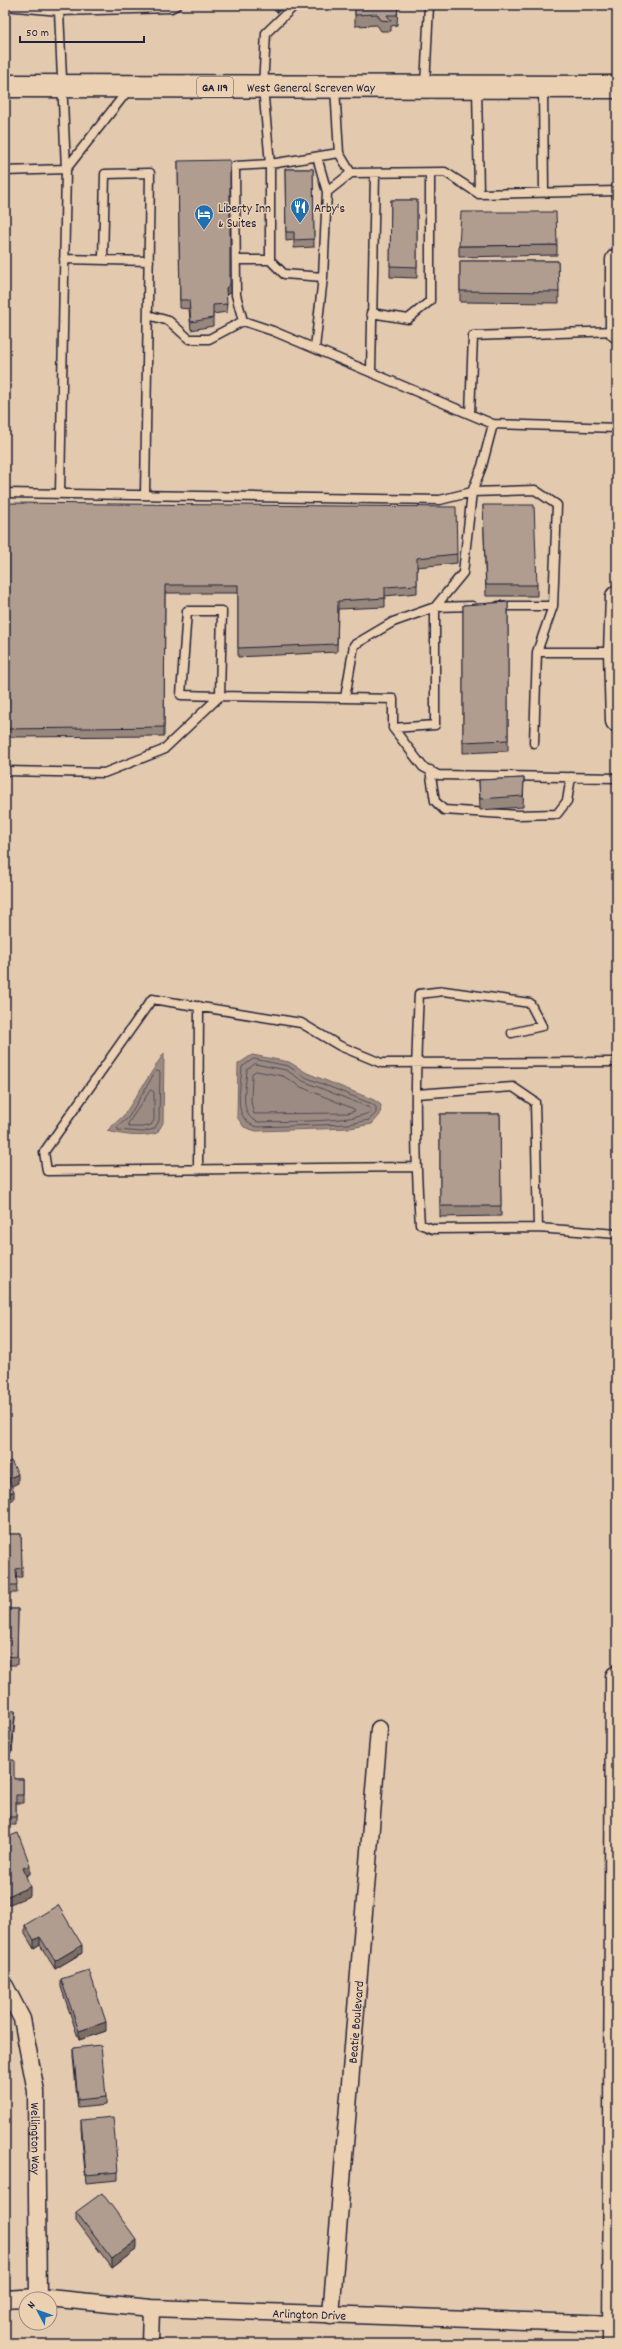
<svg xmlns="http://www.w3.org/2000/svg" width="622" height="2349" viewBox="0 0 622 2349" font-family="Dekko,sans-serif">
<rect width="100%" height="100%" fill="#e3c9ad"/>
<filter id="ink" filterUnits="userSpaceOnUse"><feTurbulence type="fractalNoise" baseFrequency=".025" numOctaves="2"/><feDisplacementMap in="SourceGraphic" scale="8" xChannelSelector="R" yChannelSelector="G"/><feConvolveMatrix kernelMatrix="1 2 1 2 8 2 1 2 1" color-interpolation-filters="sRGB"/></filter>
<g filter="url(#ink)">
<path fill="#9c8b82" stroke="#6b6166" d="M164 1053 163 1123 157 1133C139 1138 125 1135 107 1131L124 1115Z
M252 1055 289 1062 307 1073 374 1100 381 1105 380 1115 372 1124 350 1128 256 1131 244 1127 237 1117 238 1064Z"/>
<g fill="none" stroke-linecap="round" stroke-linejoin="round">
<path stroke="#534c57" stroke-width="1" d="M254 1059 288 1066 305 1077 372 1104 376 1107V1113L369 1120 349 1124 257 1127C231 1119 241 1089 242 1067Z
M255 1064 286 1070 303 1081 370 1108 371 1111C360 1123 278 1121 258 1122 238 1116 246 1087 247 1070Z
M156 1071 160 1072 159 1121 154 1129 143 1132 118 1130 117 1127 128 1118Z
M256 1071 283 1076 301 1087 354 1109 355 1111 348 1113 254 1114 251 1102 252 1074Z
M151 1090 154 1092V1120L151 1125 143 1127H129L128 1124Z"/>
<defs>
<path id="lane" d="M295 5 266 33 263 87 270 164V260L284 274 323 277
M5 6 59 11 66 169 129 89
M59 11 171 8 177 5
M425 86 429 5
M543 87 544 192
M335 88 339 153 351 173 445 172 479 194 617 191
M477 88 479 194
M5 171 66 169 60 493
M327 192 351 173
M64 259 149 261
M103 260 105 174 150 173 145 495
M236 260H270
M371 313 408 319 430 301V173
M148 315 169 321 189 339H209L243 321
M243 321 273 331 493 424 617 428
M243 321 236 295 235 166 270 164 339 153
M315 348 323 277 327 192 317 157
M371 372 375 174
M470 414 473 336 616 331
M5 493 440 500 472 492 535 490 557 505 553 606 537 652 534 743
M498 606H553
M187 611H222L220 696 181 695Z
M537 652H614
M345 698 393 699V728L435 725V607L472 606
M393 728 423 767 438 775 617 778
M430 770 435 801 444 810 518 815 557 814 567 801 571 777
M5 771 104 773 163 750 220 696 345 698 354 645 393 622 435 607 463 573 472 492 482 466 493 424
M512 1033 542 1026 530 1003 444 991 419 994C415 1071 414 1147 420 1224L433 1229 538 1228 617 1234
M416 1094 513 1087 535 1102 538 1228
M415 1167 47 1171 44 1152 152 999 301 1023 340 1046 381 1063 617 1062
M198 1170 199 1006"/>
<g id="street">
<path id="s1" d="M5 1986 22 2019 36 2091 38 2297"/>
<path id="s2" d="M5 2299 38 2297 151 2308 614 2324"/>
<path id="s3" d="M331 2315 379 1729"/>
<path d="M150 2344 151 2308"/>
</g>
<g id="primary">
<path id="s4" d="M5 86 617 87"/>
<path d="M617 260V331"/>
<path d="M617 597 615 652 617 721"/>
<path d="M614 2344 617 1677"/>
</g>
</defs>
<use href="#lane" stroke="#22223b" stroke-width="11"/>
<use href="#street" stroke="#22223b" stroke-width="19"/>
<use href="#primary" stroke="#22223b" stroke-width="25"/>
<use href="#lane" stroke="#ebd0b2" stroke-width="8"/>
<use href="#street" stroke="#ebd0b2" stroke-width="16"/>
<use href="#primary" stroke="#ebd0b2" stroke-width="22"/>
</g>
<path fill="#97877b" stroke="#22223b" d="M269 5H285L277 13Z
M355 5H398L397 25 391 26V31H381L377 25 355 26Z
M178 161 230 293 226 296 227 312 213 314V326L191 330 189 309 180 308Z
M285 169H313L314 247 294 248V240L286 241Z
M391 200H417V278L390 277Z
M557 245V255L459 257V246Z
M460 261H558L559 303 460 302Z
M5 503 457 554V563L417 567V593L385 596V607L338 609 337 652 238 657V593H165L164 736 5 737Z
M483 505 537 585V596H486Z
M508 602V751L463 753V605Z
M524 778 523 807 480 810 479 780Z
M440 1114H500L501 1216 440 1217Z
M5 1534H21L22 1577H16L17 1593H5Z
M5 1609H18L17 1665H5Z
M5 1710 15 1717 12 1752H5Z
M5 1760 14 1779H23V1803H16V1825H5Z
M25 1925 82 1953 55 1969 40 1945 34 1949 25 1934Z
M61 1979 106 2031 79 2040 61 1987Z
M73 2048 106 2097V2105L78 2108 73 2056Z
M81 2120 118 2172V2180L86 2183 81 2129Z
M76 2212 137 2249 112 2268 76 2220Z"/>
<path fill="#7b6e64" stroke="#22223b" d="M277 5H285L277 13Z
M230 284V293L226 296V288Z
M18 1474V1483L8 1488V1479Z
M14 1491V1499L5 1504V1495Z
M15 1711V1717L12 1752V1747Z
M30 1865V1874L23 1877V1868Z
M30 1887V1896L5 1906V1897Z
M40 1937V1945L34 1949V1940Z
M82 1945V1953L55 1969V1961Z
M106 2022V2031L79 2040V2031Z
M137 2240V2249L112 2268V2259Z"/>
<path fill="#b09d8f" stroke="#22223b" d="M355 5H398L397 15H387L391 21 381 20 377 14 355 15Z
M230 160V284L226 288 227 304 213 305V318L191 322 189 300H180L178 161Z
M285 169H313L314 239 294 240V232H286Z
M391 200H417V267L390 266Z
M461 212H556L557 245 459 246Z
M460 261H558L559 292 460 291Z
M5 503 456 507 457 554 417 558V585L385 587V598L338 601 337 644 238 648V585H165L164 727 5 729Z
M483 505H534L537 585H486Z
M508 602V740L463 742V605Z
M524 778 523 796 480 799 479 780Z
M440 1114H500L501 1206H440Z
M11 1461 18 1474 8 1479 14 1491 5 1495V1464Z
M5 1534H21L22 1568 16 1569 17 1585H5Z
M5 1609H18L17 1657 5 1656Z
M5 1710 15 1711 12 1747 5 1746Z
M5 1760H14V1779H23V1795H16V1817H5Z
M18 1833 30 1865 23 1868 30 1887 5 1897V1838Z
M58 1905 82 1945 55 1961 40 1937 34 1940 25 1925Z
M89 1970 106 2022 79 2031 61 1979Z
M101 2045 106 2097 78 2100 73 2048Z
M113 2117 118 2172 86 2175 81 2120Z
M102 2193 137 2240 112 2259 76 2212Z"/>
</g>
<defs>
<symbol id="restaurant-pin" viewBox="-11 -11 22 30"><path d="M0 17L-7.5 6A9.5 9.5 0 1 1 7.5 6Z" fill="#1f6fb2" stroke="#ebd0b2"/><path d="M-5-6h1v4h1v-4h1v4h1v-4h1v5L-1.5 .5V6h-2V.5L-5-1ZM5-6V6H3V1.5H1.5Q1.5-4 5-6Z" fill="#fff"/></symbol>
<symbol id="hotel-pin" viewBox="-11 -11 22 30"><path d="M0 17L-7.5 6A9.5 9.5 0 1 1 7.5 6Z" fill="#1f6fb2" stroke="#ebd0b2"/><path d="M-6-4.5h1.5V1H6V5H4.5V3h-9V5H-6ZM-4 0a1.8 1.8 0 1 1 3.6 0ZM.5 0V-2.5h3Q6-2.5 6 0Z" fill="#fff"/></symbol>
</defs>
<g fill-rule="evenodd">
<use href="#restaurant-pin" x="289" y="196" width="22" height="30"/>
<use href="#hotel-pin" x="193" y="203" width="22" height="30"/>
</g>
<g text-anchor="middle" stroke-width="3" stroke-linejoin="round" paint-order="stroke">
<rect fill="#ebd0b2" stroke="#5e565f" stroke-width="1" x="197" y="77" width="36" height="20" rx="3"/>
<g font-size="12" font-weight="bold" fill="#22223b">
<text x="215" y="91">GA 119</text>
</g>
<g font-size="13" fill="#22223b" stroke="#ebd0b2">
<text dy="5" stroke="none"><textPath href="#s4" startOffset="306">West General Screven Way</textPath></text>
<text dy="5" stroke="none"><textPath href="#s3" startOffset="294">Beatie Boulevard</textPath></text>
<text dy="5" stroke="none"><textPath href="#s1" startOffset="158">Wellington Way</textPath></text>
<text dy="5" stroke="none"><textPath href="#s2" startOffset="305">Arlington Drive</textPath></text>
</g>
<g font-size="13" fill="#22223b" stroke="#ebd0b2" text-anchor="start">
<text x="218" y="212">Liberty Inn<tspan x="218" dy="15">&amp; Suites</tspan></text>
<text x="314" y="212">Arby's</text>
</g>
</g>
<rect width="622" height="2349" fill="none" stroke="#ebd0b2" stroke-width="20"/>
<rect x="10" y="10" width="602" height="2329" fill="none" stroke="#22223b" stroke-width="1.5" filter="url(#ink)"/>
<g transform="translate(38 2311) rotate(311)"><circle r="19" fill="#ebd0b2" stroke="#9b8a82"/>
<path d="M0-3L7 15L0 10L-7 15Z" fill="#1f6fb2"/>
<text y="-6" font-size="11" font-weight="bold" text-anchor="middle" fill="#22223b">N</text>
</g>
<path d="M20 36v6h124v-6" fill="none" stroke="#22223b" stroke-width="2"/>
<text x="26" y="36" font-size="12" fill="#22223b" stroke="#ebd0b2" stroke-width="3" paint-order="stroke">50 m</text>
</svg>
